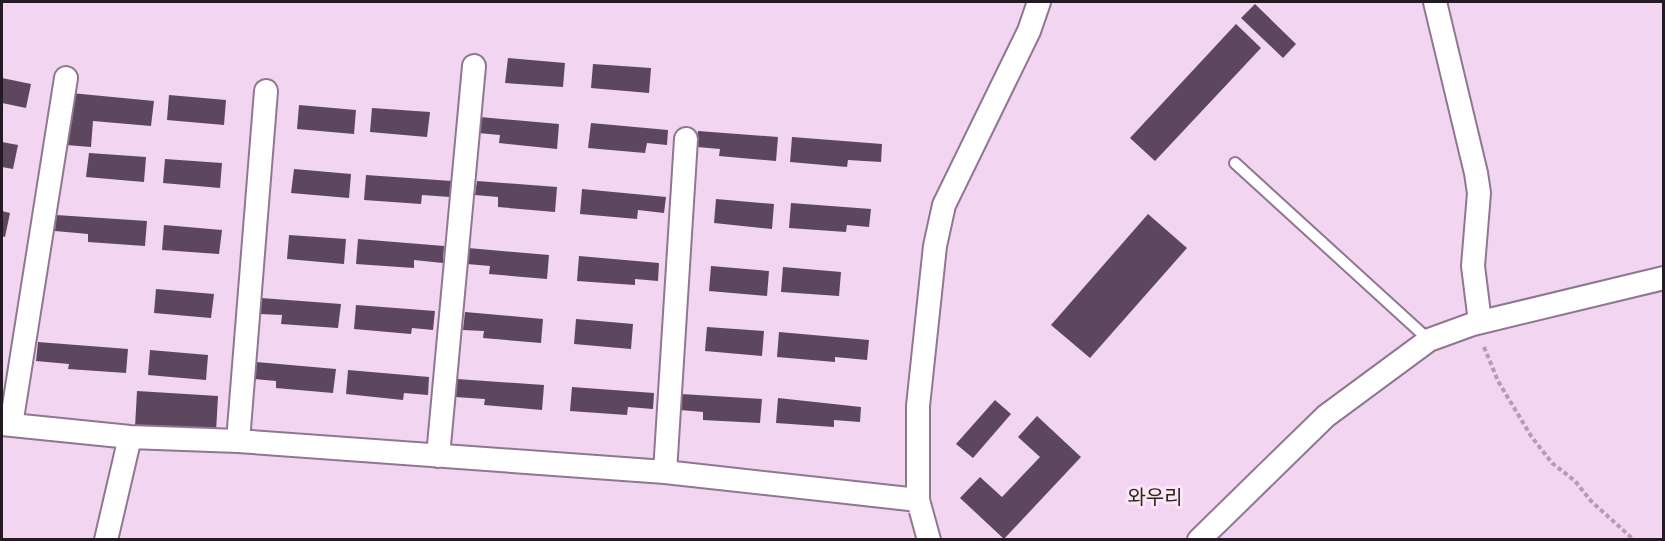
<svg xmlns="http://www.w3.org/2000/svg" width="1665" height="541" viewBox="0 0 1665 541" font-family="Barlow,'Noto Sans KR',sans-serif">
<rect width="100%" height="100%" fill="#f1d5f1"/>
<path fill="#5d475e" d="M1255 4 1296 44 1283 58 1241 18Z
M1236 24 1261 48 1155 161 1130 138Z
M508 58 565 63 563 87 505 83Z
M593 64 651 68 649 93 591 88Z
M2 78 31 84 26 108 2 103Z
M71 93 154 101 151 126 93 121 91 147 66 145Z
M169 95 226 100 224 125 167 120Z
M299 105 356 110 354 134 297 129Z
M372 108 430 112 427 137 370 132Z
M480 117 559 124 557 149 499 143 500 135 478 133Z
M591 123 668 130 667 145 647 143 645 153 588 148Z
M698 131 778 137 776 161 719 156 720 149 697 147Z
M792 137 882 144 881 162 848 160 847 167 790 162Z
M2 142 18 145 13 169 2 167Z
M89 153 146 157 144 182 86 177Z
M165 159 222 163 220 188 163 183Z
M294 169 351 174 349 198 291 193Z
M366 175 452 181 450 197 422 195 421 204 364 200Z
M477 181 557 187 555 212 498 207V197L475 195Z
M582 189 666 197 664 213 638 210 637 219 580 214Z
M716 199 774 204 772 229 714 223Z
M791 203 871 209 869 227 847 225 846 232 789 228Z
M2 211 10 213 5 237 2 236Z
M1148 214 1187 248 1090 358 1051 325Z
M56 215 147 221 145 246 88 242V234L55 231Z
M164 225 222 230 219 254 162 250Z
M289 235 346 239 344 264 287 259Z
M358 239 444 246 443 263 414 260V268L356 264Z
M468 248 549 255 547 279 489 274 490 266 467 264Z
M579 256 659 263 658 281 635 279V285L577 281Z
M711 266 769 271 767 296 709 291Z
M783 267 841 272 839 296 781 292Z
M156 289 214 294 211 318 154 313Z
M261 298 341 304 338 328 281 324 282 315 260 314Z
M356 305 435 311 433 330 412 328 411 334 354 329Z
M465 312 543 319 541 343 483 338 484 331 463 330Z
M576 319 633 324 631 349 574 344Z
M707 327 764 331 762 356 705 351Z
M779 332 869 340 867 360 835 357V362L777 357Z
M38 342 128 349 126 373 68 369 69 364 36 361Z
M150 350 208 355 206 380 148 375Z
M256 362 336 369 333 393 276 388V381L254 379Z
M348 370 429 377 428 395 404 393 403 400 346 394Z
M457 379 544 385 542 410 484 405 485 399 455 397Z
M572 387 654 393 653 409 628 407 627 415 570 411Z
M137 391 218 396 216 432 135 427Z
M681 394 762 399 760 423 703 420V412L680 410Z
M778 398 861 407 860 422 834 420V427L776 423Z
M995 400 1011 414 973 458 956 444Z
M1037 416 1081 457 1004 539 960 498 980 477 1002 497 1040 457 1018 437Z"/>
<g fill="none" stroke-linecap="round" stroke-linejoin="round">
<defs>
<path id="service" d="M1235 163 1429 340"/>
<path id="minor" d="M1435 2 1476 173 1479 193 1473 266 1480 322
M2 424 130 437 238 441 665 472 918 500
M11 425 66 78
M238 441 266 91
M438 456 474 66
M665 472 686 139
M106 540 130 437
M929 540 918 500V406L935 246 944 205 1029 31 1039 2
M1199 540 1326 416 1429 340 1473 324 1664 278"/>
</defs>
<use href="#service" stroke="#8f7790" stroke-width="14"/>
<use href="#minor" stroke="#8f7790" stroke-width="26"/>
<path stroke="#b39db3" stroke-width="4" stroke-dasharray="4.5 3" stroke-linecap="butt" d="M1484 347 1498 381 1531 436 1552 463 1575 481 1591 501 1634 540"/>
<use href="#service" stroke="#fff" stroke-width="10"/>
<use href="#minor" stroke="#fff" stroke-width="22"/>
</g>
<g text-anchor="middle" stroke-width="6" stroke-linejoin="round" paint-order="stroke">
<g font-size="20" fill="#252e07" stroke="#fee2fe">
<text x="1155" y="504">와우리</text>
</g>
</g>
<rect width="1665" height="541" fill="none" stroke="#241a24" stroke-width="6"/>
</svg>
